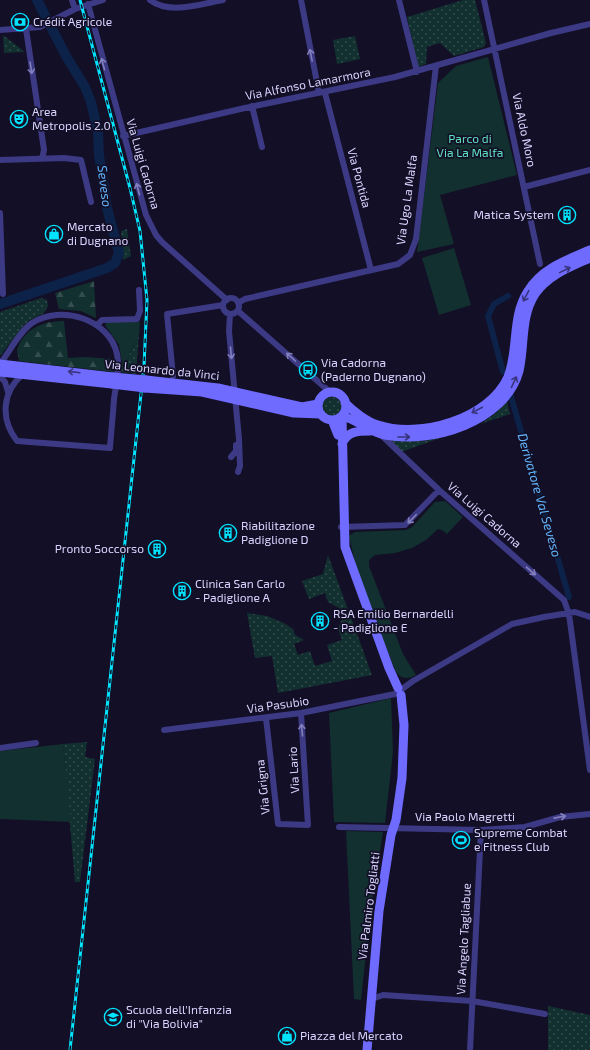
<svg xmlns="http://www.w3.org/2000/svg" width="590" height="1050" viewBox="0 0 590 1050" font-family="'Exo 2',sans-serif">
<defs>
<pattern id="grass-dots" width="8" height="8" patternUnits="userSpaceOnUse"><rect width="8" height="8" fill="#12302f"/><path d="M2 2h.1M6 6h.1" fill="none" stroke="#344d4e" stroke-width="1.8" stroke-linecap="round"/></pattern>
<pattern id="forest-firs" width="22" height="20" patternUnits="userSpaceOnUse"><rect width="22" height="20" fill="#12302f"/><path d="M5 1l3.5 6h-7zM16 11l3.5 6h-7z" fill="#344d4e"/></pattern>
</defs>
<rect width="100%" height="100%" fill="#130f26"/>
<path fill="url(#grass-dots)" d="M463 0H475L486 43 484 47 454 56 440 43 427 47 426 64 418 67 407 17Z
M3 35 25 52 4 53Z
M355 36 360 59 337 64 333 40Z
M127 229 131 256 123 260 121 231Z
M41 298 47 300 48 306 44 313 30 320 24 325 0 356V312Z
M139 335 136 374 121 372 122 363H125Z
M322 407a10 10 0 1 1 20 0a10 10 0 1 1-20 0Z
M507 401 510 414 480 424 495 414Z
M443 437 401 452 390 441 391 439 424 441Z
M328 555 372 675 278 693 272 656 255 658 247 613 267 616 284 623 293 629 295 635 304 640 294 644 298 655 310 651 315 666 332 661 327 645 342 640 338 629 342 618 339 608 328 602 325 593 309 599 302 581 323 574Z
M87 742 85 757 95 759 80 882H75L63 744Z
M548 1006 590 1015V1050H548Z"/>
<path fill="url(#forest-firs)" d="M94 281 96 318 81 311 59 309 55 293Z
M64 321 68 358 85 357 114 359V372L19 361 17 350C24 329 42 321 64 321Z"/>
<path fill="#12302f" d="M488 57 517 175 440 195 454 244 417 252 438 83 456 66Z
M454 248 471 305 439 315 422 258Z
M107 322H140L139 335 125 363H122L119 345 105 325Z
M445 501 463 517 447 534 442 530 438 529 426 540 412 548 395 553 375 555 369 560V566L403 654 416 675C408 680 400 679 395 670L356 567 349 536 355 532 406 530 412 527 435 502Z
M391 698 393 752 385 823 334 822 329 713Z
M63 744 71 822 0 819V751Z
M346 831 383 832 371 907 361 1000 354 999Z"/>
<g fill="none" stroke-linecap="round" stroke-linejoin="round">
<path stroke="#0c2248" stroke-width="6" d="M503 372 488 316 494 304 508 296
M510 393 569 597"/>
<path stroke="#0c2248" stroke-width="10" d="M0 304 107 268 115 263 119 253 107 208 99 155 98 132 91 102 85 87 66 56 37 0"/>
<path stroke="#3d3a85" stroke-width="6" d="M72 0 75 9
M150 0C170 15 200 4 223 0
M301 0 319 93
M399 0 417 72
M484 0 540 264
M88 4 146 215 156 235 162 242 227 300
M26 29 44 150 42 159
M0 30 40 27 75 9 103 0
M325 93 371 270
M252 106 262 147
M123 136 245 108 395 77 551 33 590 24
M0 160 64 158 81 160 91 202
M524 187 590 170
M0 213 3 294
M223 306a8 8 0 1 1 16 0a8 8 0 1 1-16 0Z
M238 303 245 299 398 264 410 255 416 239 436 66
M238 311 330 392
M230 314 229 331 239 439 240 466 238 472
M98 324 102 320 137 319 140 311 139 290
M0 364C10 351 19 332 32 323 61 304 109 319 117 354 120 368 116 385 114 399 113 416 111 432 110 448L17 441C0 419 2 392 23 374
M0 376 5 382 8 392
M173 376 167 314 223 305
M380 434 439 490 564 600 569 614 590 770
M231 457 236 451V445
M341 527 405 525 439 490
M402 689 413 681 512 624 544 617 575 612 590 617
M266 718 278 824 308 825 301 713
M164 730 301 713 395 694
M0 748 36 743
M339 827 481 830 525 827 560 817 590 814
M372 999 383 995 472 1001 545 1014
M470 1050 481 830"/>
<path stroke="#6f6bff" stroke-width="9" d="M0 364 113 377
M0 372 112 384
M146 380 218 388 302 407 318 404
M145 388 202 392 294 413 321 414
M318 406a14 14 0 1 1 28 0a14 14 0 1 1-28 0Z
M345 403C353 411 367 422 378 425 420 439 489 419 508 377 519 350 511 317 528 291 542 268 567 260 590 250
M342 416C358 420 369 432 385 435 432 444 505 422 519 371 525 346 520 317 535 294 548 275 570 267 590 258
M342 416 345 547 389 668 398 688
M332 420 338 435
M342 444C347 431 358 431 370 431
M367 1050 379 911 391 835 396 820 402 778 404 725 401 695"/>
<defs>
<path id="rail" d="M70 1050 144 366 147 300 140 231 130 188 80 0"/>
</defs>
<use href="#rail" stroke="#00e5ff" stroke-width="3"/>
<use href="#rail" stroke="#130f26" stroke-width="1.5" stroke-dasharray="4.5" stroke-linecap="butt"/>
<path stroke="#6f6bff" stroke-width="9" d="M113 377 146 380
M112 384 145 388"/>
</g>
<defs><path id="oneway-shaft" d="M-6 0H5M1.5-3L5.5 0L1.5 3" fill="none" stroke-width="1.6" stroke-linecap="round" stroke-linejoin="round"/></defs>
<g stroke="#837fbc">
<use href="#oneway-shaft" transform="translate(311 55) rotate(-101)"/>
<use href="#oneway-shaft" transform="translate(103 64) rotate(-105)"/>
<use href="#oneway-shaft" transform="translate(31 68) rotate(81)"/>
<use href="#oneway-shaft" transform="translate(138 189) rotate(-105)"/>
<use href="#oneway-shaft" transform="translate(231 353) rotate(85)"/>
<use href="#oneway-shaft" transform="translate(291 357) rotate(-138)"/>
<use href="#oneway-shaft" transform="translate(412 519) rotate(134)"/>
<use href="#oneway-shaft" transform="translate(531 571) rotate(41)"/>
<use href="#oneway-shaft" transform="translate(302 730) rotate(-95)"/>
<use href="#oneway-shaft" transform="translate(560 817) rotate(-11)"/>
</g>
<g stroke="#38347d">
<use href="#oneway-shaft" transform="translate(565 270) rotate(-26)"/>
<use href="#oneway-shaft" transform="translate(526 296) rotate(118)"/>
<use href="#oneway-shaft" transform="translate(74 372) rotate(-173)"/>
<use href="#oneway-shaft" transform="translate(514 382) rotate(-65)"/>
<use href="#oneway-shaft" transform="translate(477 410) rotate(152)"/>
<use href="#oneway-shaft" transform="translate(404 437)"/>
</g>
<defs>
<symbol id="bank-ring" viewBox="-11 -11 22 22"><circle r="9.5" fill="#130f26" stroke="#00e5ff" stroke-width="1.5"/><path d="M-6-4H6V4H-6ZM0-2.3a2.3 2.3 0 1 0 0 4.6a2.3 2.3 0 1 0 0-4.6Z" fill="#00e5ff"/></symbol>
<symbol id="theatre-ring" viewBox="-11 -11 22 22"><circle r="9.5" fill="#130f26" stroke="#00e5ff" stroke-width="1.5"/><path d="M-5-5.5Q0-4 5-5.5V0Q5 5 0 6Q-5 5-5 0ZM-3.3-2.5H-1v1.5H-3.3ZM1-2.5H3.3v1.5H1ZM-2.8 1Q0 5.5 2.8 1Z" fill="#00e5ff"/></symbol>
<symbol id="building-ring" viewBox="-11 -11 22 22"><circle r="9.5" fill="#130f26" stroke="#00e5ff" stroke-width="1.5"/><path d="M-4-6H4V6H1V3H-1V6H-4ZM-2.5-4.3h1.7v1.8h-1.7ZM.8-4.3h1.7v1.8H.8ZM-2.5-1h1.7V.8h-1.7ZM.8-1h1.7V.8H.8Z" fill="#00e5ff"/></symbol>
<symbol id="shop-ring" viewBox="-11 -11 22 22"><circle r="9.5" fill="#130f26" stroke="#00e5ff" stroke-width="1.5"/><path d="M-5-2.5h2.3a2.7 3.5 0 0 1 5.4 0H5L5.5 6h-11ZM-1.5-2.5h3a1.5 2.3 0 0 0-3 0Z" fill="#00e5ff"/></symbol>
<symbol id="bus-ring" viewBox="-11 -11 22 22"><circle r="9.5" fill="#130f26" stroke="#00e5ff" stroke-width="1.5"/><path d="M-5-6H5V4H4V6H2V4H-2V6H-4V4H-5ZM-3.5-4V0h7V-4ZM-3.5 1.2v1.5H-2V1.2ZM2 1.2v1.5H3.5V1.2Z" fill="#00e5ff"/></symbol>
<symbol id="stadium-ring" viewBox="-11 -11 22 22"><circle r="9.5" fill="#130f26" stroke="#00e5ff" stroke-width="1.5"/><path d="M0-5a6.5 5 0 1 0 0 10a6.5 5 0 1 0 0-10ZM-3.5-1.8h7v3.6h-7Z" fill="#00e5ff"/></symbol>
<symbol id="school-ring" viewBox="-11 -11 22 22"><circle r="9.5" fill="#130f26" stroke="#00e5ff" stroke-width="1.5"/><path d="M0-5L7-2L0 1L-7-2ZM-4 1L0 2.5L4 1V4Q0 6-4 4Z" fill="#00e5ff"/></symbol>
</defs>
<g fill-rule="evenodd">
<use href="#bank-ring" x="10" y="12" width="20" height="20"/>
<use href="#theatre-ring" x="9" y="109" width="20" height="20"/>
<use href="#building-ring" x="557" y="205" width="20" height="20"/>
<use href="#shop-ring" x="44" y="224" width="20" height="20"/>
<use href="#bus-ring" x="298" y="360" width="20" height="20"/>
<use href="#building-ring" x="218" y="523" width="20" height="20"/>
<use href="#building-ring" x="147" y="539" width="20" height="20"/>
<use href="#building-ring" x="172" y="581" width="20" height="20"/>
<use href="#building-ring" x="310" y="611" width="20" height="20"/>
<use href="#stadium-ring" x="451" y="830" width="20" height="20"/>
<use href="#school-ring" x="103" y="1007" width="20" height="20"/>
<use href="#shop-ring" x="277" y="1026" width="20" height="20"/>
</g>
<g text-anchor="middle" stroke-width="3.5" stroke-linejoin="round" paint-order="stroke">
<g font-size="12" fill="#d9d4ff" stroke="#130f26" text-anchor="start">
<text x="33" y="26">Crédit Agricole</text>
<text x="32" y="116">Area<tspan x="32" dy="14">Metropolis 2.0</tspan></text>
<text x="554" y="219" text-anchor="end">Matica System</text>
<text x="67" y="231">Mercato<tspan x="67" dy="14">di Dugnano</tspan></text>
<text x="321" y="367">Via Cadorna<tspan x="321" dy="14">(Paderno Dugnano)</tspan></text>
<text x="241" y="530">Riabilitazione<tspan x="241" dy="14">Padiglione D</tspan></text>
<text x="144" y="553" text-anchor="end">Pronto Soccorso</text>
<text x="195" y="588">Clinica San Carlo<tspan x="195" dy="14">- Padiglione A</tspan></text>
<text x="333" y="618">RSA Emilio Bernardelli<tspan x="333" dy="14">- Padiglione E</tspan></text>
<text x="474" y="837">Supreme Combat<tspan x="474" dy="14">e Fitness Club</tspan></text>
<text x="126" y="1014">Scuola dell'Infanzia<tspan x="126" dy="14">di "Via Bolivia"</tspan></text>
<text x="300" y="1040">Piazza del Mercato</text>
</g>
<g font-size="12" fill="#d9d4ff" stroke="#130f26">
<text transform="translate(308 84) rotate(-11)" y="4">Via Alfonso Lamarmora</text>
<text transform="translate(524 130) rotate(78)" y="4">Via Aldo Moro</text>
<text transform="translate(143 164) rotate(74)" y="4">Via Luigi Cadorna</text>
<text transform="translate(359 178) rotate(75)" y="4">Via Pontida</text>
<text transform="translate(407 200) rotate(-82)" y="4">Via Ugo La Malfa</text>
<text transform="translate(162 370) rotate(6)" y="4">Via Leonardo da Vinci</text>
<text transform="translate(484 515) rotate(41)" y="4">Via Luigi Cadorna</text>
<text transform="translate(278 705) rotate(-8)" y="4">Via Pasubio</text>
<text transform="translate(294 770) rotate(-93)" y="4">Via Lario</text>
<text transform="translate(263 787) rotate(-96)" y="4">Via Grigna</text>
<text x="465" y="821">Via Paolo Magretti</text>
<text transform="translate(369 906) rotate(-83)" y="4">Via Palmiro Togliatti</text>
<text transform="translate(464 939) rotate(-87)" y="4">Via Angelo Tagliabue</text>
</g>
<g font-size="12" fill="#5fe0c0" stroke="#130f26">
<text x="470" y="143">Parco di<tspan x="470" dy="14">Via La Malfa</tspan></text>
</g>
<g font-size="13" font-style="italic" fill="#62b6ff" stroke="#130f26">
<text transform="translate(105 186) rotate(83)" y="5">Seveso</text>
<text transform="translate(540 495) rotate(74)" y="5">Derivatore Val Seveso</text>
</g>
</g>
</svg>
